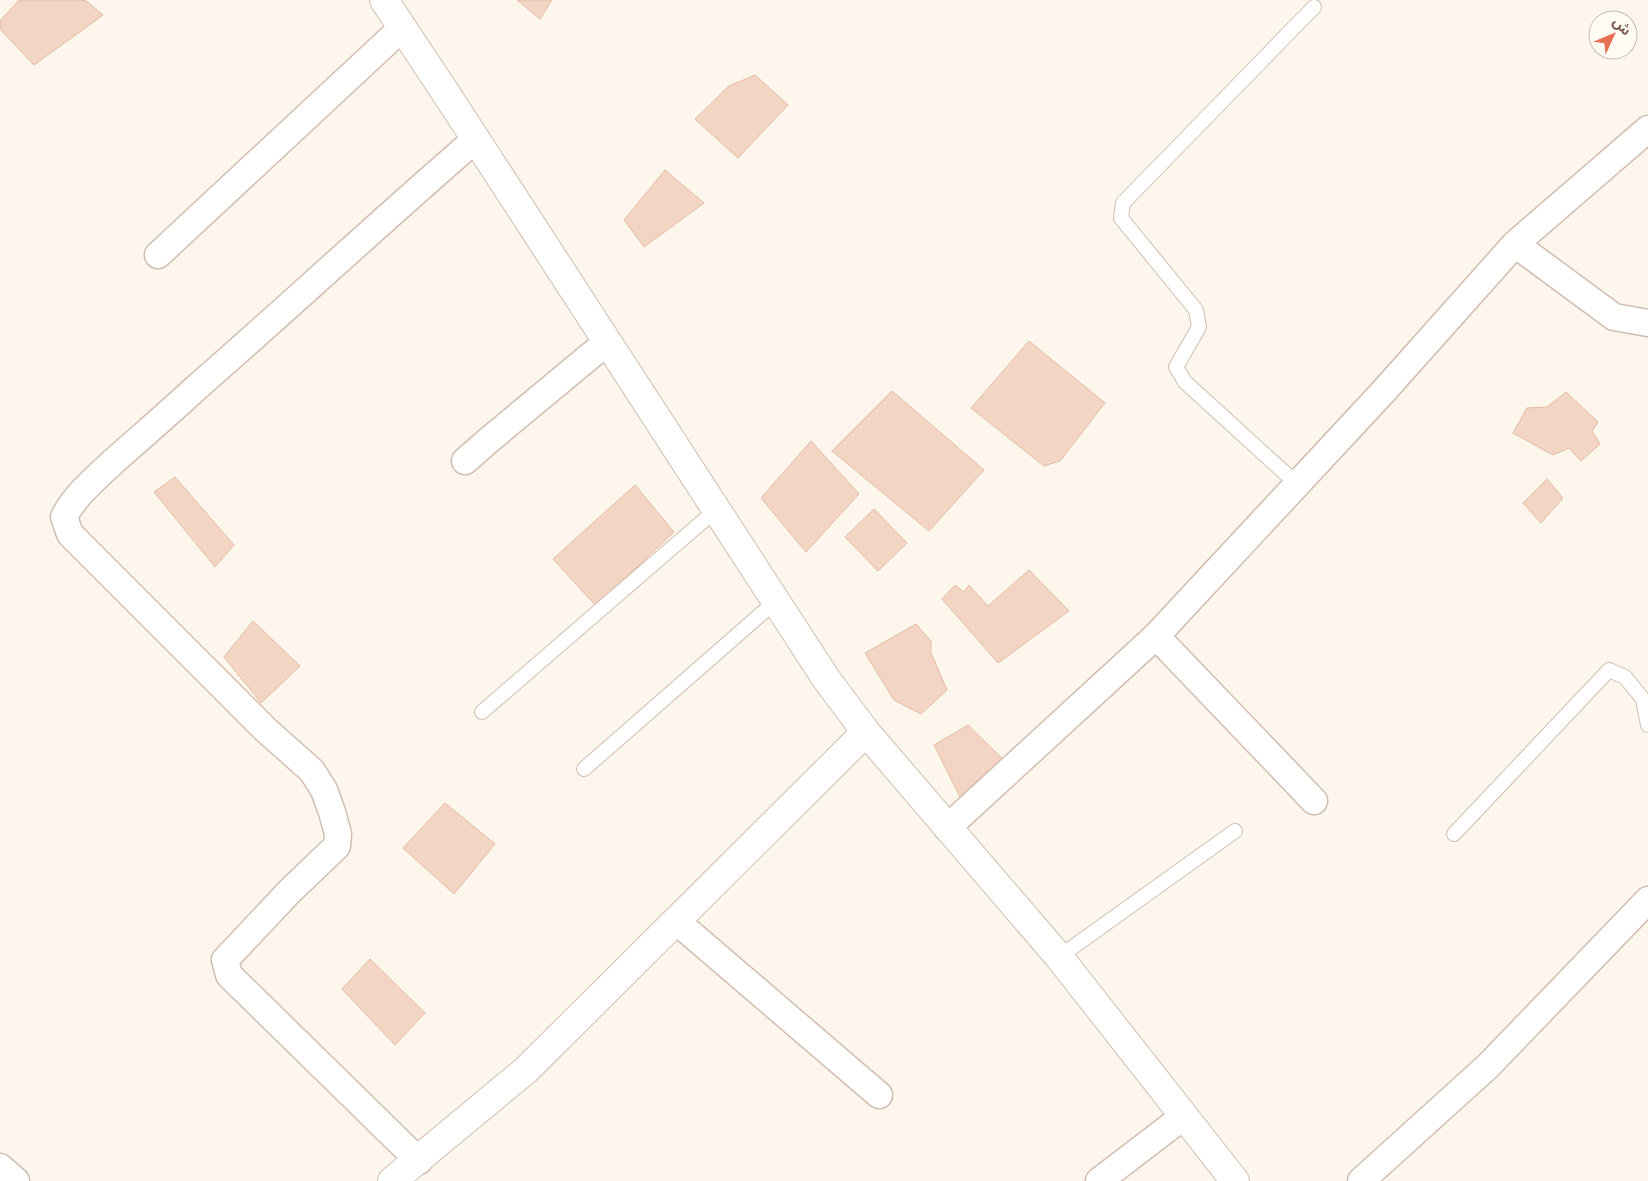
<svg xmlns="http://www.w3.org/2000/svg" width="1648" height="1181" viewBox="0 0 1648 1181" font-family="'Space Grotesk','Noto Sans Arabic',sans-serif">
<rect width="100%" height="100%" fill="#fdf6ec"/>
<path fill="#f3d5c3" stroke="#e6bba3" d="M19 0H85L103 15 34 65 0 29V21Z
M517 0H552L540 19Z
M755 75 788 105 738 158 695 119 729 86Z
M665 170 704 203 644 247 624 220Z
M1029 341 1105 403 1060 461 1044 466 971 408Z
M892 391 984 470 929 531 832 451Z
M1566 392 1598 422 1592 431 1600 444 1581 461 1569 448 1553 455 1513 433 1527 408 1547 407Z
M811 441 859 494 806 552 761 498Z
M175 477 234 545 215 567 154 492Z
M1547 479 1563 498 1541 523 1523 503Z
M635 485 674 532 596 606 553 559Z
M874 509 907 543 878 571 845 537Z
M1029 570 1069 611 998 663 942 599 955 585 964 592 969 585 988 606Z
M253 621 300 666 261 703 224 657Z
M916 624 931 641V653L947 690 921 714 894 700 865 653Z
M968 725 1010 766 963 803 934 745Z
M445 803 495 844 454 894 403 848Z
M370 959 425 1013 395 1045 342 989Z"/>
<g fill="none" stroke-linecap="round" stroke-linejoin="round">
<defs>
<path id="service" d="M1297 484 1185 382 1176 367 1199 327 1196 310 1121 218 1123 203 1314 7
M482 712 717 509
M584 769 776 601
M1454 834 1609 670 1625 677 1643 699 1648 725
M1059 957 1235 831"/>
<path id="minor" d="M1515 244 1614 317 1648 323
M158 255 402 28
M465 461 489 440 607 342
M1156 636 1314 801
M947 828 1156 636 1383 392 1515 244 1648 129
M676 921 879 1095
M419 1161 229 975 225 960 289 892 337 846 338 834 332 812 324 790 312 771 266 730 70 534 64 517C75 495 96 478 114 461 141 437 169 413 196 388 290 306 381 221 476 139
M0 1167 16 1181
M1099 1181 1184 1116
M1361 1181 1488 1066 1648 900"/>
<path id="tertiary" d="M384 0 447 95 827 680 866 732 1059 957 1235 1181
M392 1181 526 1070 866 732"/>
</defs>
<use href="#service" stroke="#d1beb0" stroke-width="16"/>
<use href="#minor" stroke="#d1beb0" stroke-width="29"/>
<use href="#tertiary" stroke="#d1beb0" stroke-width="30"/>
<use href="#service" stroke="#fff" stroke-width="14"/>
<use href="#minor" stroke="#fff" stroke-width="26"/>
<use href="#tertiary" stroke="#fff" stroke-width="28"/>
</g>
<g transform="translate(1613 35) rotate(46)"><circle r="24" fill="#fffaf3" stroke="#cabbb1"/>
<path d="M0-4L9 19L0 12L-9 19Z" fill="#e76f51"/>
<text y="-8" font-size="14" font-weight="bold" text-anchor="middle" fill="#7a5c4d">ش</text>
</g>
</svg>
